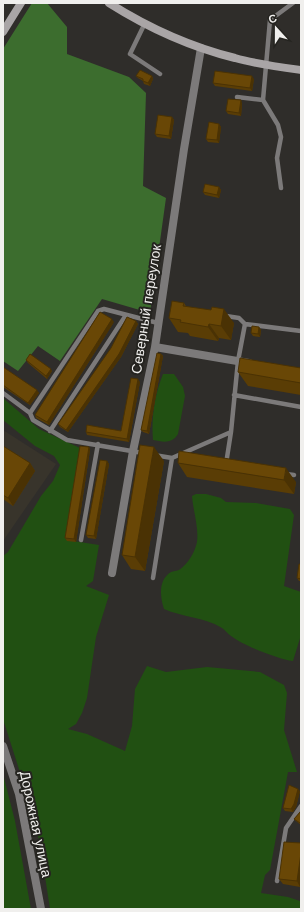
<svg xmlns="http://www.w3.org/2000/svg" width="304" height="912" viewBox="0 0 304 912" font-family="'Work Sans',sans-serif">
<rect width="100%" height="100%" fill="#2f2d2a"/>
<path fill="#38342b" d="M3 430 56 464 3 541Z"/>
<path fill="#215012" d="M163 374H174L183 387 185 396 178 434C172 444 163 442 153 440 151 418 155 394 163 374Z
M3 398 39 429 80 448 67 540 99 545 93 581 86 586 109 595 96 637 87 698 82 713 76 724 68 729 87 734 125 751 132 726 135 689 147 666 166 672 207 667 260 672 284 685 287 693 284 730 297 772H288L270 870 265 875 261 893 288 897 300 901 301 909H50L40 844 25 788 3 719V556L8 552 41 496 53 481 60 465 54 456 35 446 3 420Z
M196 494H206L221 498 226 502 256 503 290 509 294 515 284 586 301 592V635L293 661C278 659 244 646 231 636 228 634 225 630 222 628 204 617 182 617 164 609 160 597 158 580 171 572 173 571 177 571 179 570 188 564 195 552 197 542 199 528 193 510 192 496Z
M3 774 15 821 31 909H3Z"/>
<path fill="#3c6d2e" d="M32 3H47L67 27V54L129 77 146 93 143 186 166 198 150 313 102 299 60 361 38 346 18 371 3 361V49Z"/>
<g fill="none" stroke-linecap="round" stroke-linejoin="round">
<path stroke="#7c7a7a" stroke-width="4.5" d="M145 23 130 54 160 74
M237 97 263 100
M281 188 277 158 281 137 278 125 263 100 270 20 293 3
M226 316 239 318 245 324 301 331
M3 393 30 413 33 420 67 440 143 453
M234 395 301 407
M30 413 98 311 104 309 158 323
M50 431 126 315
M172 458 231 432 238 361 245 324
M226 464 231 432
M286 474 294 475
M81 540 98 444
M153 578 172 458 154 455
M277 881 286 828 301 806"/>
<path stroke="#7c7a7a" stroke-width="8" d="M155 347 249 363
M112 573 133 451 155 347 184 149 201 48
M3 746 19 794 41 909"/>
<path stroke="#a9a5a6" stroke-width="8" d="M109 3C147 27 191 47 235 58 256 64 279 67 301 70
M3 32 21 3"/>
</g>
<path fill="#5a3d05" d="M136 76H152L153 79 150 86 144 84 143 81 138 78Z
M254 79 252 91 215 86 213 83Z
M242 103 241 116 228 114 226 111Z
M172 117 174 120 171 139 157 137 155 134Z
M219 124 221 127 219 143 208 142 206 139Z
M219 187 221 190 219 198 205 195 203 192Z
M184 303 186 306 234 323 231 340 219 338 218 341 190 336 188 333 178 332 169 318Z
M136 321 138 324 121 357 68 432 60 427 58 424Z
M114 322 49 425 36 418 35 415Z
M259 327 261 330 260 337 253 336 251 333Z
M161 354 163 356 149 434 143 432 141 430Z
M26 360 52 371 47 379 28 363Z
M3 367 39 393 30 405 3 387Z
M301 368V395L248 386 238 372Z
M140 382 129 442 87 435 86 432 121 431Z
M3 446 30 463 35 471 13 506 3 499Z
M89 447 90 450 76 542 67 541 65 538Z
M107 461 109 464 96 539 88 538 86 535Z
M164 461 145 571 131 569 122 555Z
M178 463 296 482 294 494 187 477Z
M301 564V581H299L297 578Z
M300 791 296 807 293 812 285 811 283 808Z
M301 811V825L296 821 294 819Z
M301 843V883L300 887 283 884 279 879Z"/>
<path fill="#4a3204" d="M152 76 153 79 150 86 148 83Z
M252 76 254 79 252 91 250 88Z
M241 100 242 103 241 116 239 113Z
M172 117 174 120 171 139 169 136Z
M219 124 221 127 219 143 217 140Z
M219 187 221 190 219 198 217 195Z
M224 309 234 323 231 340 221 326Z
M112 319 114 322 49 425 47 422Z
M136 321 138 324 121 357 68 432 66 430Z
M209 324 219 338 218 341 208 327Z
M259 327 261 330 260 337 258 334Z
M161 354 163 356 149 434 147 431Z
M51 369 52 371 47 379 46 376Z
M138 379 140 382 129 442 127 439Z
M37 390 39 393 30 405 28 403Z
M89 447 90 450 76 542 74 539Z
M154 447 164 461 145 571 135 557Z
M107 461 109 464 96 539 94 536Z
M30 463 35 471 13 506 8 498Z
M286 468 296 482 294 494 284 480Z
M298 789 300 791 296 807 293 812 291 809Z
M301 853V883L300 887 297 881Z"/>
<path fill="#694706" stroke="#4a3204" d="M140 70 152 76 148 83 143 81V79L136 76Z
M215 71 252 76 250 88 213 83Z
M228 99 241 100 239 113 226 111Z
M158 115 172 117 169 136 155 134Z
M209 122 219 124 217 140 206 139Z
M205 184 219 187 217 195 203 192Z
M172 301 184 303 183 306 211 310 212 307 224 309 221 326 209 324 208 327 180 322 181 320 169 318Z
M100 312 112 319 47 422 35 415Z
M127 317 136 321 119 354 66 430 58 424 111 348Z
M252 326 259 327 258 334 251 333Z
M157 353 161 354 147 431 141 430Z
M30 354 51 369 46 376 26 360Z
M240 358 301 368V383L238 372Z
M3 367 37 390 28 403 3 385Z
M131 378 138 379 127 439 86 432 87 425 121 431Z
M140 445 154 447 135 557 122 555Z
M3 446 30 463 8 498 3 495Z
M80 446 89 447 74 539 65 538Z
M179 451 286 468 284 480 178 463Z
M100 460 107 461 94 536 86 535Z
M299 564H301V579L297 578Z
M289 785 298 789 294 804 291 809 283 808Z
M301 811V823H300L294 819Z
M284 842 301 843V853L297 881 279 879Z"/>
<g text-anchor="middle" stroke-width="4" stroke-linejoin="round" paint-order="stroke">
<g font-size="14" fill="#f0efed" stroke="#252420">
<text transform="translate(146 309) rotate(-81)" y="5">Северный переулок</text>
<text transform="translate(36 824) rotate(78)" y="5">Дорожная улица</text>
</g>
</g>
<rect width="304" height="912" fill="none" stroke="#f0efed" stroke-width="8"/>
<g transform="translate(276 28) rotate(339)" stroke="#252420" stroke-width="3" paint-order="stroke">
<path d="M0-3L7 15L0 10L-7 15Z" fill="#f0efed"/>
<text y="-6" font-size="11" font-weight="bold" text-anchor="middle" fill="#f0efed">С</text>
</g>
</svg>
